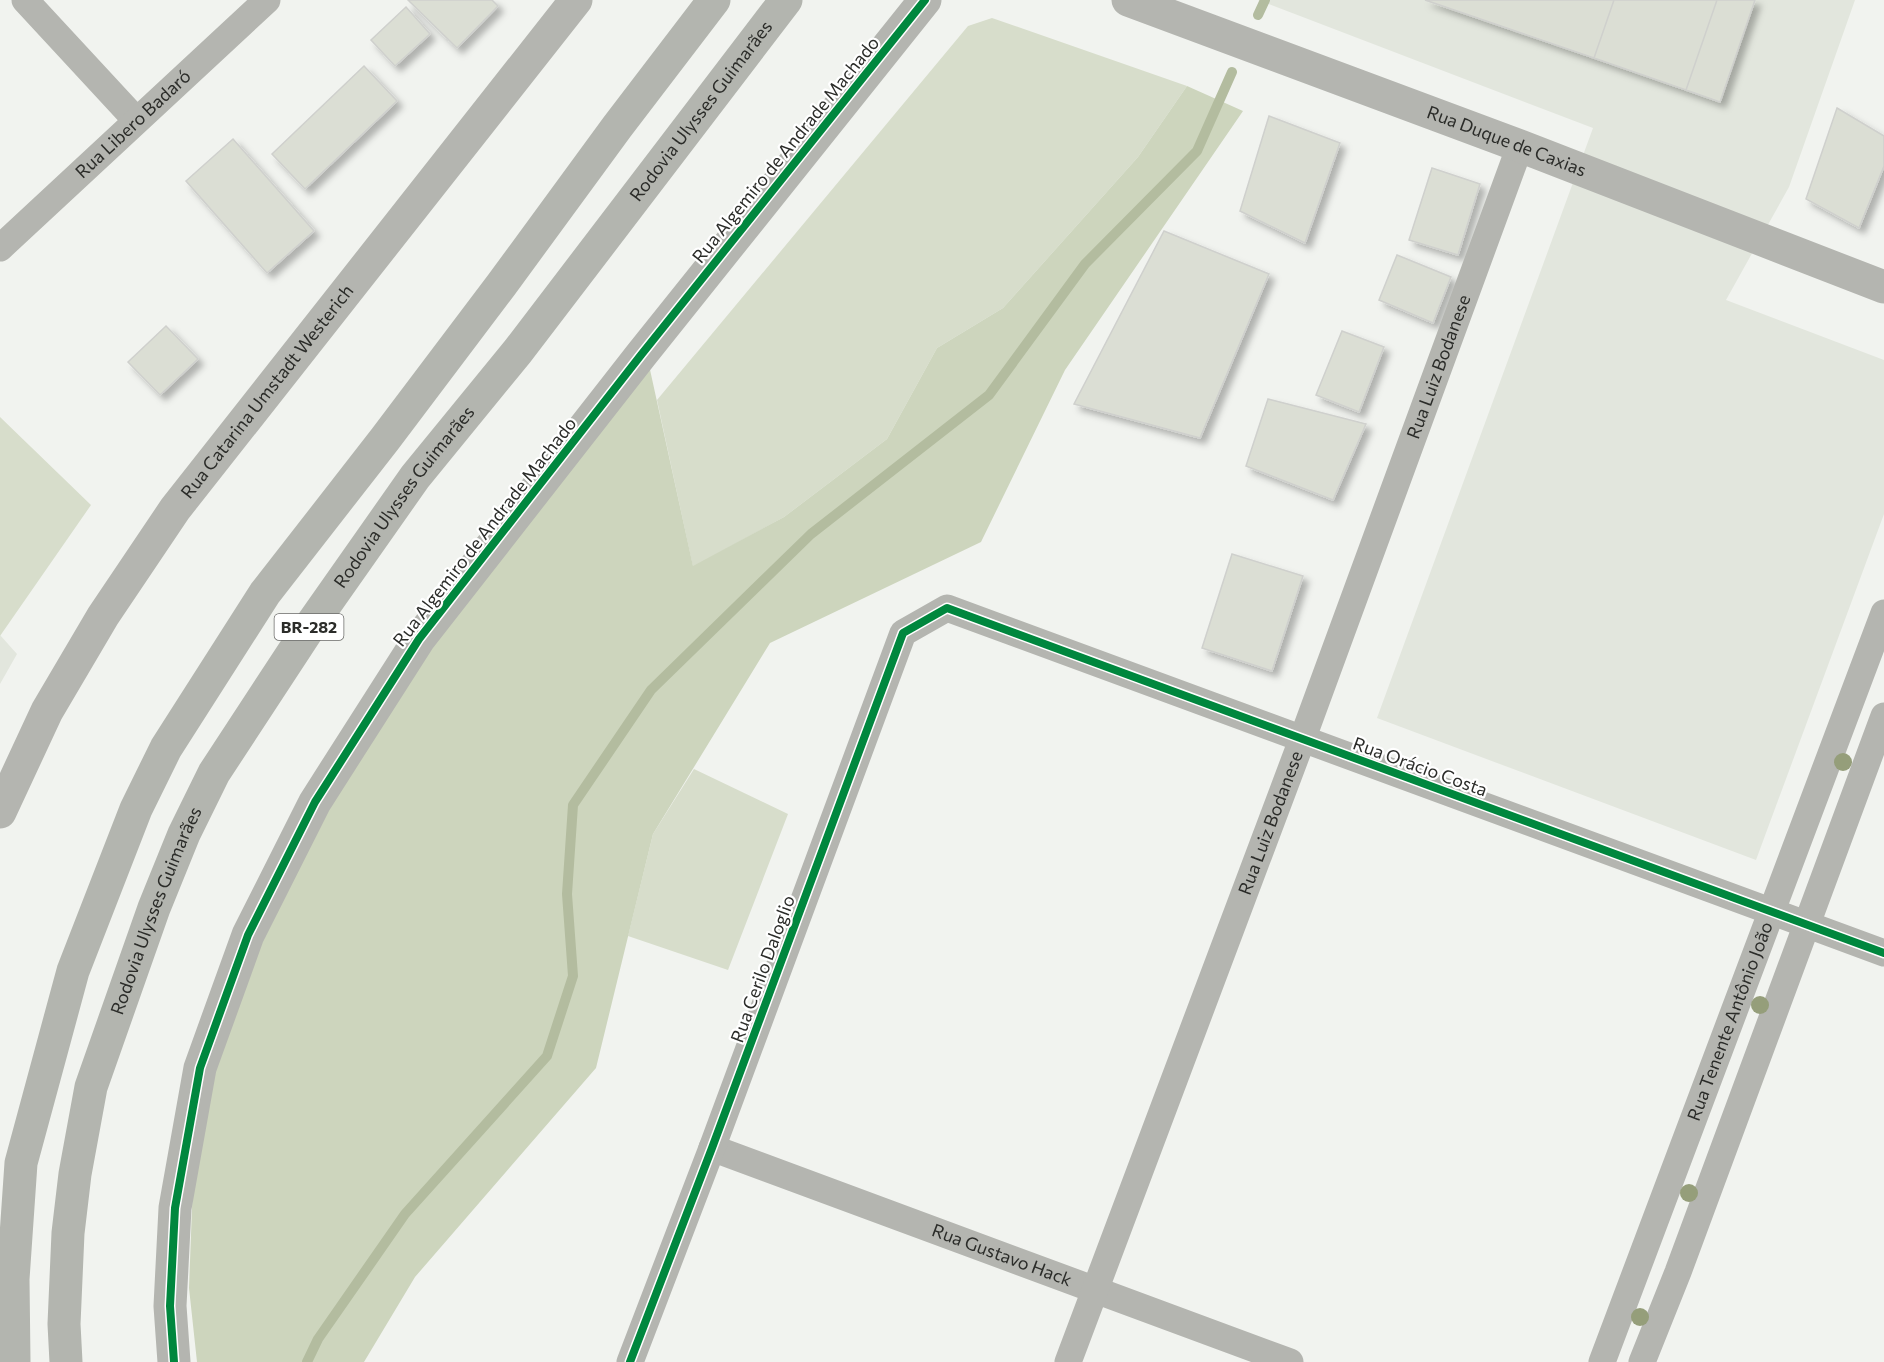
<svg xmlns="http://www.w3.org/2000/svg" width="1884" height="1362" viewBox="0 0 1884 1362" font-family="Commissioner,sans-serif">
<defs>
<filter id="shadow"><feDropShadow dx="5.5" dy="5.5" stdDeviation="3" flood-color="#0004"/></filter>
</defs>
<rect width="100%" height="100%" fill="#f1f3ef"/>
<path fill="#e2e6dd" d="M1258 0H1855L1789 187 1726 300 1884 360V514L1756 860 1377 718 1593 128Z
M0 635 17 654 0 684Z"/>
<path fill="#d7ddcb" d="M992 18 1187 86 1138 157 1003 308 937 348 887 439 784 517 693 567 657 400 968 26Z
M0 417 91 505 0 636Z
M694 769 788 814 728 970 628 936 653 834Z"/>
<path fill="#cdd5bd" d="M1187 86 1243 111 1065 370 981 542 770 643 653 834 596 1068 415 1277 364 1362H197L189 1288 193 1181 207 1069 318 802 647 356 693 566 784 517 887 439 937 348 1003 308 1138 157Z"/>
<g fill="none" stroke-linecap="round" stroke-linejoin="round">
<path stroke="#b3bc9f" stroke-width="10" d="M1258 15 1265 0
M307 1362 318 1339 405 1214 547 1056 573 976 567 894 573 805 651 690 811 534 989 395 1085 264 1197 151 1232 72"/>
</g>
<path fill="#dbded4" stroke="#cfd0cd" stroke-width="1.5" filter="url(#shadow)" d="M408 0H492L498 6 457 48Z
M1425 0H1614L1594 58Z
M1614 0H1717L1686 90 1594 58Z
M1717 0H1755L1720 102 1686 90Z
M406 7 430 34 395 66 371 40Z
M364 66 397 101 305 189 272 154Z
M1837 108 1884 136V166L1859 228 1806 199Z
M1269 116 1340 143 1305 243 1240 211Z
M233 139 314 231 267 273 186 181Z
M1432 168 1480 184 1458 255 1409 240Z
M1164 231 1269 274 1200 438 1074 404Z
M1397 255 1451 277 1433 323 1379 300Z
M166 326 198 359 160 395 128 362Z
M1342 331 1384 347 1359 412 1316 395Z
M1268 399 1366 424 1333 500 1246 466Z
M1232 554 1303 576 1272 671 1202 648Z"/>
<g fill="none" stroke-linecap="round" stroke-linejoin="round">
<g stroke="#b4b5b0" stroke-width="27">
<path d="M25 0 136 120"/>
<path id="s1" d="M0 248 267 0"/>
<path id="s2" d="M712 1148 1290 1362"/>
<path d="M630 1362 712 1148 903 633 947 608 1884 953"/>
<path id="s3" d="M1068 1362 1302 740 1520 146"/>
<path id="s4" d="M1602 1362 1884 613"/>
<path d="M1642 1362 1678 1272 1884 716"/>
</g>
<g stroke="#b4b5b0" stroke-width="33">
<path id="s5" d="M1128 0 1520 146 1884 287"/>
<path id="s6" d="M0 812 47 711 103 616 175 509 576 0"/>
<path d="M174 1362 170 1306 175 1208 200 1068 248 935 315 802 419 639 641 355 925 0"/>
</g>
<g stroke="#b3b5af" stroke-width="33">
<path d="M14 1362 13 1279 21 1163 73 971 136 809 166 748 265 593 385 439 502 284 617 127 714 0"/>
<path id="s7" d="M66 1362 64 1324 68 1233 75 1174 91 1087 154 908 184 834 214 773 311 625 415 477 518 351 786 0"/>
</g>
<defs>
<path id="cycleway" d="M174 1362 170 1306 175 1208 200 1068 248 935 315 802 419 639 641 355 925 0
M630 1362 712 1148 903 633 947 608 1884 953"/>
</defs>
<use href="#cycleway" stroke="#fff" stroke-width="11"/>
<use href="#cycleway" stroke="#00873e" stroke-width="8"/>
</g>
<g fill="#959e7a">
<circle cx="1843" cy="762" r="9"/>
<circle cx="1760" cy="1005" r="9"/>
<circle cx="1689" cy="1193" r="9"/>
<circle cx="1640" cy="1317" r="9"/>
</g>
<g text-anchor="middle" stroke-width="4.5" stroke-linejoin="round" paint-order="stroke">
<rect fill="#fff" stroke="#6b6b69" stroke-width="1.5" x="274.5" y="614" width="69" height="26" rx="4.5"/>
<g font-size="16" font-weight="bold" fill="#2b2c29">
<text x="309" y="633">BR-282</text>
</g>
<g font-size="18" fill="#2b2c29" stroke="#fff">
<text dy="6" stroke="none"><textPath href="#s7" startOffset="1437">Rodovia Ulysses Guimarães</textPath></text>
<text dy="6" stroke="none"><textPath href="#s1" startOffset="182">Rua Libero Badaró</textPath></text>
<text dy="6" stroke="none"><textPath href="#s5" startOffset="404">Rua Duque de Caxias</textPath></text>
<text transform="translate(786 150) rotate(-51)" y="6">Rua Algemiro de Andrade Machado</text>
<text dy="6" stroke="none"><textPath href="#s3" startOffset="1062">Rua Luiz Bodanese</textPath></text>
<text dy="6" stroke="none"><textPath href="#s6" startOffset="500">Rua Catarina Umstadt Westerich</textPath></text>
<text dy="6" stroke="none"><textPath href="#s7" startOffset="950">Rodovia Ulysses Guimarães</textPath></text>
<text transform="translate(485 532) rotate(-52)" y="6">Rua Algemiro de Andrade Machado</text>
<text transform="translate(1420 767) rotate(20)" y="6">Rua Orácio Costa</text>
<text dy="6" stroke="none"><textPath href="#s3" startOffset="576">Rua Luiz Bodanese</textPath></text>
<text dy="6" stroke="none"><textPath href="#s7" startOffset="465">Rodovia Ulysses Guimarães</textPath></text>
<text transform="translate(763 969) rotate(-70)" y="6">Rua Cerilo Daloglio</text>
<text dy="6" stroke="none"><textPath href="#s4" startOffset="364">Rua Tenente Antônio João</textPath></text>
<text dy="6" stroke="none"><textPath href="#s2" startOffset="309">Rua Gustavo Hack</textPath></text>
</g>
</g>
</svg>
